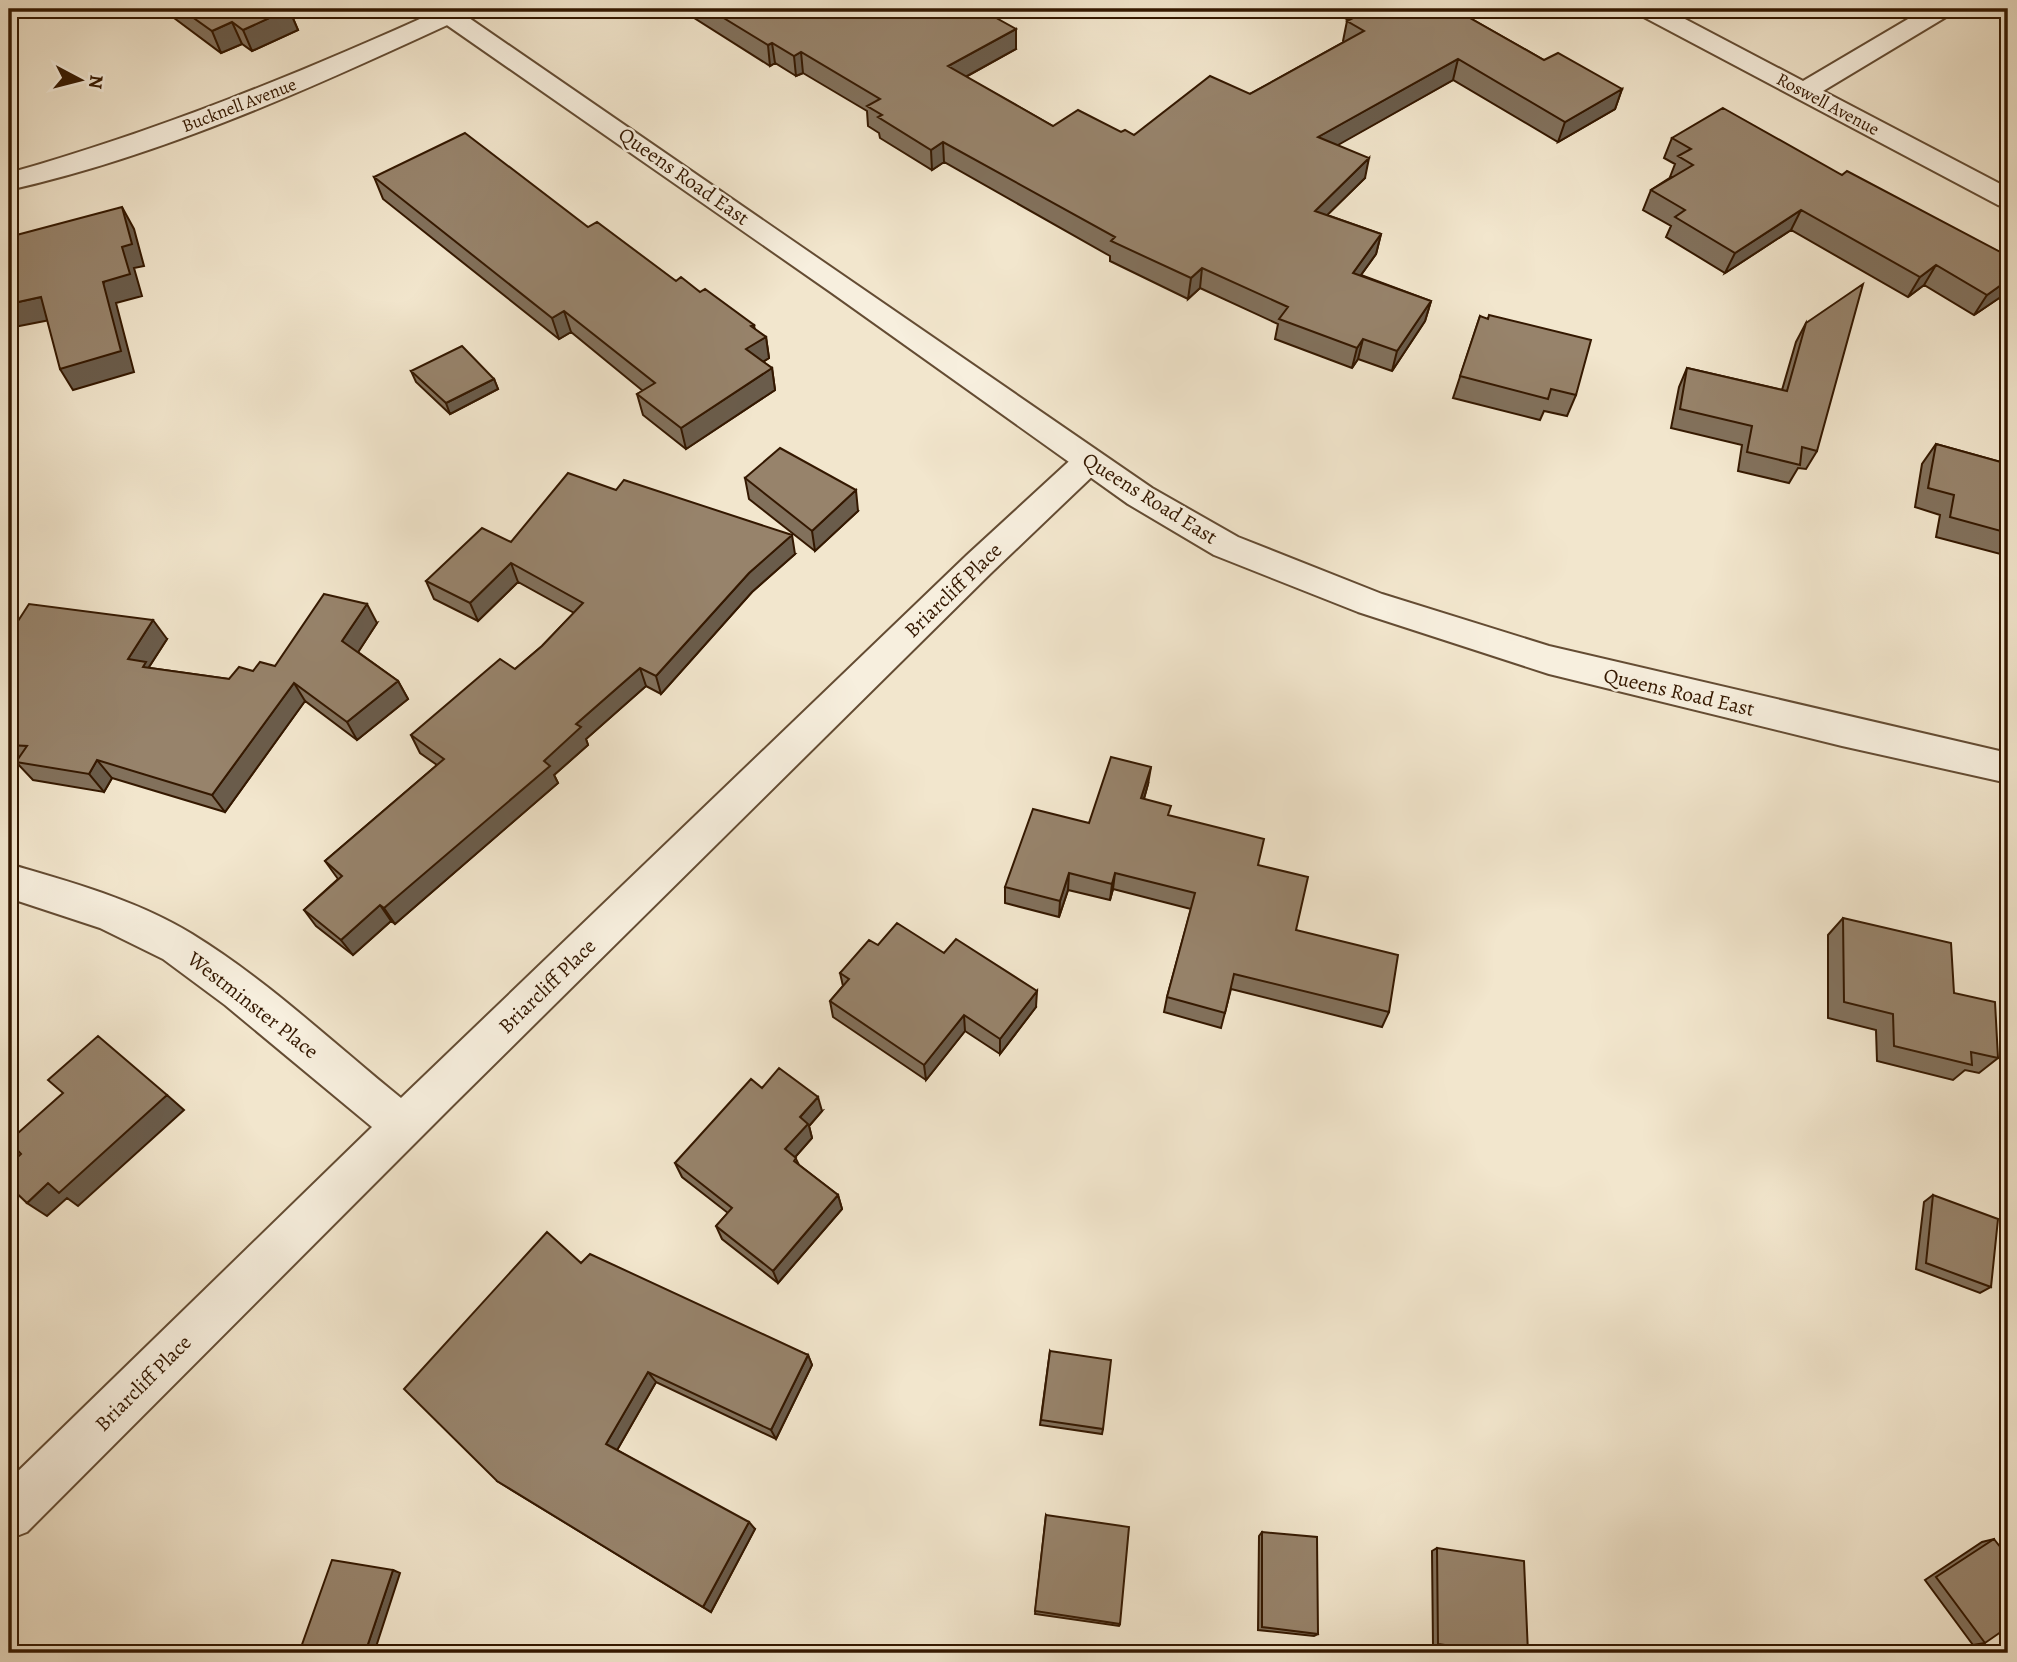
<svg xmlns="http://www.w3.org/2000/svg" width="2017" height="1662" viewBox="0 0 2017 1662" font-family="Alegreya,serif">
<rect width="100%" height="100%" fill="#f2e6cd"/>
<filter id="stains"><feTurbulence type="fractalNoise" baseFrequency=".00286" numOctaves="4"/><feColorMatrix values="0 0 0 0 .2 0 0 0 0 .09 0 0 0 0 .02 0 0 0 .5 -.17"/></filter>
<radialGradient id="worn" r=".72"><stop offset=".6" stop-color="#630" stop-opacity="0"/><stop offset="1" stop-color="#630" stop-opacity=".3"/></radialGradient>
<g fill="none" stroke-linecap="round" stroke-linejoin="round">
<defs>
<path id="minor" d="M442 9H475L471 14C325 82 166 155 9 190V173C158 131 301 73 442 9Z
M1634 9H1666L1803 81 1925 9H1954L1951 14 1823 91 2008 188V208L1998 205 1638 14Z
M1089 450 1100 453 1105 461 1100 469 991 573 451 1107 27 1532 9 1539V1480L372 1127 225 1005 163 959 100 928 9 898V864C70 882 137 900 192 934 267 980 333 1043 401 1098L967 555 1078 453Z"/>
<path id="tertiary" d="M428 9H456L1152 488 1238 537 1382 594 1549 646 2008 753V783L1842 746 1549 674 1358 612 1214 555 1128 504 832 293 431 14Z"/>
</defs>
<use href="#minor" stroke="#644c33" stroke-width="4"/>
<use href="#tertiary" stroke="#644c33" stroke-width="4"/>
<use href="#minor" fill="#f7efde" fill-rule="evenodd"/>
<use href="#tertiary" fill="#f7efde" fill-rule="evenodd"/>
</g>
<path fill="#82715c" stroke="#341800" stroke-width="2" d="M162 9H289L298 30 252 51 242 44 221 53Z
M680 9H980L1016 49 966 77 1053 126 1121 132 1134 135 1250 94 1344 42 1343 41 1347 21 1348 20 1329 9H1454L1544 60 1622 89 1615 109 1558 142 1453 80 1337 145 1365 178 1327 215 1381 234 1376 254 1361 275 1431 301 1425 321 1392 371 1358 359 1352 368 1275 339 1278 324 1200 288 1188 299 1110 261V256L944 162 932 170 880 138 879 133 868 126 867 111 803 73 796 76 775 63 770 66Z
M1672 138 1842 175 2008 256V292L1974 315 1924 285 1908 297 1791 230 1725 273 1666 237 1671 226 1643 210 1651 190 1671 177H1670L1675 164 1664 158Z
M374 177 588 227 676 281 700 292 766 337 769 358 763 362 772 368 775 390 686 449 643 415 637 394 643 391 571 332 559 339 383 199Z
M1480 316 1576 395 1567 416 1544 411 1540 420 1453 398Z
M1806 323 1817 451 1806 469 1798 468 1789 483 1738 471 1742 445 1671 428 1679 387 1687 368 1782 390 1796 342Z
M411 371 494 379 498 389 450 414 416 382Z
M1936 444 2008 464V556L1936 537 1940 515 1915 507 1922 464Z
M745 478 858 511 815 551 749 499Z
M511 542 795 554 752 592 661 694 646 686 586 739 588 745 554 775 558 783 395 924 391 921 353 955 316 926 304 910 338 879 325 861 437 765 420 753 411 735 515 669 542 646 574 613 518 582 478 621 434 599 426 581Z
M9 620 167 639 149 667 150 668 229 679 253 671 275 666 377 623 358 652 398 681 408 699 357 740 305 701 225 812 112 778 104 792 33 780 16 762H17L9 761Z
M1148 784 1144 799 1169 816 1258 865 1296 930 1389 1012 1382 1027 1231 989 1221 1028 1164 1012 1167 997 1191 909 1113 889 1110 900 1068 890 1059 917 1005 903V887L1089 823Z
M1843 918 1954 993 1998 1058 1979 1073 1965 1070 1953 1080 1877 1061 1876 1030 1828 1018V935Z
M878 945 944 953 1036 1007 1000 1054 965 1031 926 1080 833 1017 830 1001 843 986 840 973Z
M822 1111 809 1126 812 1138 795 1157 799 1165 838 1195 842 1209 778 1283 722 1239 716 1226 728 1213 682 1177 675 1163Z
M1933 1195 1991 1287 1980 1293 1916 1269 1924 1202Z
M581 1263 808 1355 812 1365 776 1439 656 1382 617 1450 755 1529 711 1612 497 1481Z
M1050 1351 1103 1429 1102 1434 1040 1425Z
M1046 1515 1120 1624 1119 1626 1035 1614Z
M1262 1532 1318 1634 1314 1636 1258 1630 1259 1536Z
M1994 1539 1985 1643 1973 1645 1925 1580 1982 1542Z
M1437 1548 1528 1653H1480L1433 1646 1432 1551Z"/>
<path fill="#6a5c4b" stroke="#341800" stroke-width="2" d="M289 9 298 30 252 51 243 30Z
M232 22 242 44 221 53 212 31Z
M1016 29V49L949 86 948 66Z
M772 43 775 63 770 66 768 45Z
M801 52 803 73 796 76 794 56Z
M1458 59 1453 80 1315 158 1318 137Z
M1622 89 1615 109 1558 142 1565 122Z
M943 142 944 162 932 170 931 150Z
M1369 158 1365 178 1311 231 1315 211Z
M122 207 134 229 144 266 134 268 142 296 116 303 134 372 73 390 60 369 122 247Z
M1801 210 1791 230 1725 273 1735 253Z
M1381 234 1376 254 1348 293 1353 273Z
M1936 265 1924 285 1908 297 1920 277Z
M1202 268 1200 288 1188 299 1191 278Z
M2008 280V292L1974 315 1987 295Z
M41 297 55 319 9 328V304Z
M1431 301 1425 321 1392 371 1397 351Z
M564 311 571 332 559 339 552 318Z
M754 325 757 342 766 337 769 358 750 370 746 349 751 326Z
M1363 339 1358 359 1352 368 1357 348Z
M772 368 775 390 686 449 681 428Z
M494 379 498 389 450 414 446 403Z
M856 490 858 511 815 551 812 531Z
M792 535 795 554 752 592 661 694 656 676 749 573Z
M511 563 518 582 478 621 470 603Z
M367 604 377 623 353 660 342 641Z
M153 620 167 639 149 667 160 681 128 659Z
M640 668 646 686 586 739 588 745 554 775 558 783 395 924 384 908 544 761 576 724Z
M398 681 408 699 357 740 347 722Z
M294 683 305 701 225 812 212 795Z
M97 760 112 778 104 792 89 774Z
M1151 767 1148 784 1139 815 1141 798Z
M1069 873 1068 890 1059 917 1060 901Z
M1115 873 1113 889 1110 900 1112 884Z
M380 905 391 921 353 955 341 940Z
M1037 991 1036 1007 1000 1054V1039Z
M964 1015 965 1031 926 1080 924 1065Z
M167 1095 184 1110 78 1206 67 1198 47 1216 27 1203 48 1183Z
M818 1097 822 1111 809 1126 812 1138 790 1163 785 1149 800 1117Z
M838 1195 842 1209 778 1283 773 1271Z
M808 1355 812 1365 776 1439 771 1430Z
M648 1372 656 1382 616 1452 606 1444Z
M749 1522 755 1529 711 1612 703 1607Z
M393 1570 400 1573 374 1653H365Z"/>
<path fill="#97836b" stroke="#341800" stroke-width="2" d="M181 9H289L243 30 232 22 212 31Z
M709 9H980L1016 29 948 66 1053 126 1078 110 1121 132 1125 130 1134 135 1210 76 1250 94 1364 31 1347 21 1369 10 1367 9H1454L1544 60 1558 53 1622 89 1565 122 1458 59 1318 137 1369 158 1315 211 1381 234 1353 273 1431 301 1397 351 1363 339 1357 348 1279 319 1288 307 1202 268 1191 278 1111 241 1115 237 943 142 931 150 878 117 882 115 867 106 880 99 801 52 794 56 772 43 768 45Z
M1723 108 1842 175 1847 171 2008 256V280L1987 295 1936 265 1920 277 1801 210 1735 253 1675 217 1685 210 1651 190 1693 165 1678 156 1691 149 1672 138Z
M465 133 588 227 597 222 676 281 681 277 700 292 705 289 754 325 751 326 766 337 746 349 772 368 681 428 637 394 655 383 564 311 552 318 374 177Z
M122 207 132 244 122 247 130 274 103 282 121 351 60 369 41 297 9 304V252L13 251 9 237Z
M1863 284 1817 451 1802 447 1800 465 1747 452 1752 426 1680 409 1687 368 1787 391 1806 323Z
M1489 315 1591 340 1576 395 1551 389 1548 399 1460 376 1480 316 1488 319Z
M462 346 494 379 446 403 411 371Z
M1936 444 2008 464V533L1950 517 1954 495 1928 488Z
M780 448 856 490 812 531 745 478Z
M568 473 616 490 624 480 792 535 749 573 656 676 640 668 576 724 581 727 544 761 550 766 384 908 380 905 341 940 304 910 342 876 325 861 444 759 411 735 500 659 515 669 542 646 583 603 511 563 470 603 426 581 482 528 511 542Z
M324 594 367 604 342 641 398 681 347 722 294 683 212 795 97 760 89 774 16 762 27 746 9 745V620L18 621 29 604 153 620 128 659 146 662 143 667 229 679 239 667 253 671 260 662 275 666Z
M1111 757 1151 767 1141 798 1171 806 1168 815 1264 839 1258 865 1308 877 1296 930 1398 955 1389 1012 1234 974 1225 1013 1167 997 1195 893 1115 873 1112 884 1069 873 1060 901 1005 887 1033 809 1089 823Z
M1843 918 1951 943 1954 993 1995 1002 1998 1058 1971 1052 1972 1065 1894 1046 1893 1014 1844 1002Z
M897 923 944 953 956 939 1037 991 1000 1039 964 1015 924 1065 830 1001 849 979 840 973 869 940 878 945Z
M98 1036 167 1095 59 1193 48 1183 27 1203 9 1186V1165L21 1154 9 1141 63 1093 48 1080Z
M779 1068 818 1097 800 1117 808 1124 785 1149 796 1158 794 1161 838 1195 773 1271 716 1226 732 1208 675 1163 751 1079 762 1088Z
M1933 1195 1998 1219 1991 1287 1926 1263Z
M547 1232 581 1263 590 1254 808 1355 771 1430 648 1372 606 1444 749 1522 703 1607 497 1481 404 1389Z
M1050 1351 1111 1360 1103 1429 1041 1420Z
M1046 1515 1129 1527 1120 1624 1035 1611Z
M1262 1532 1317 1537 1318 1634 1262 1627Z
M1994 1539 2008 1557V1627L1985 1643 1936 1577Z
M1437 1548 1524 1561 1528 1653H1500L1438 1644Z
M332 1560 393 1570 365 1653H299Z"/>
<g text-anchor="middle" stroke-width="5" stroke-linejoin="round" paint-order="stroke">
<g font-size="18" fill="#341800" stroke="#f7efde">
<text transform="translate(1828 104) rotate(28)" y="6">Roswell Avenue</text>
<text transform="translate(239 105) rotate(-21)" y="6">Bucknell Avenue</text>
</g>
<g font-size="21" fill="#341800" stroke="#f7efde">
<text transform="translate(684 176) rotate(35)" y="7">Queens Road East</text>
<text transform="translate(1150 498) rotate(32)" y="7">Queens Road East</text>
<text transform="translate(953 590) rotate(-44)" y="7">Briarcliff Place</text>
<text transform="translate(1679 692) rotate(13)" y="7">Queens Road East</text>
<text transform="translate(547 986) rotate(-44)" y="7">Briarcliff Place</text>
<text transform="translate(253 1005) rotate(38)" y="7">Westminster Place</text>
<text transform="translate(143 1383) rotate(-45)" y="7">Briarcliff Place</text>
</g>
</g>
<rect width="2017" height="1662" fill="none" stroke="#f2e6cd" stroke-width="35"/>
<rect x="10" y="10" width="1996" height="1641" fill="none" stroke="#341800" stroke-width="3.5"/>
<rect x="18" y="18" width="1982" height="1627" fill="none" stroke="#341800" stroke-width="2"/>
<g transform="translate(80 80) rotate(97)" stroke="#f7efde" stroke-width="5" paint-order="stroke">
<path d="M0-5L12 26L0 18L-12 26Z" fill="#341800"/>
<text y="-10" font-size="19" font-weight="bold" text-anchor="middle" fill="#341800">N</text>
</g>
<rect width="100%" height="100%" filter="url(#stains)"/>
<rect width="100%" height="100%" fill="url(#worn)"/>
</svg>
